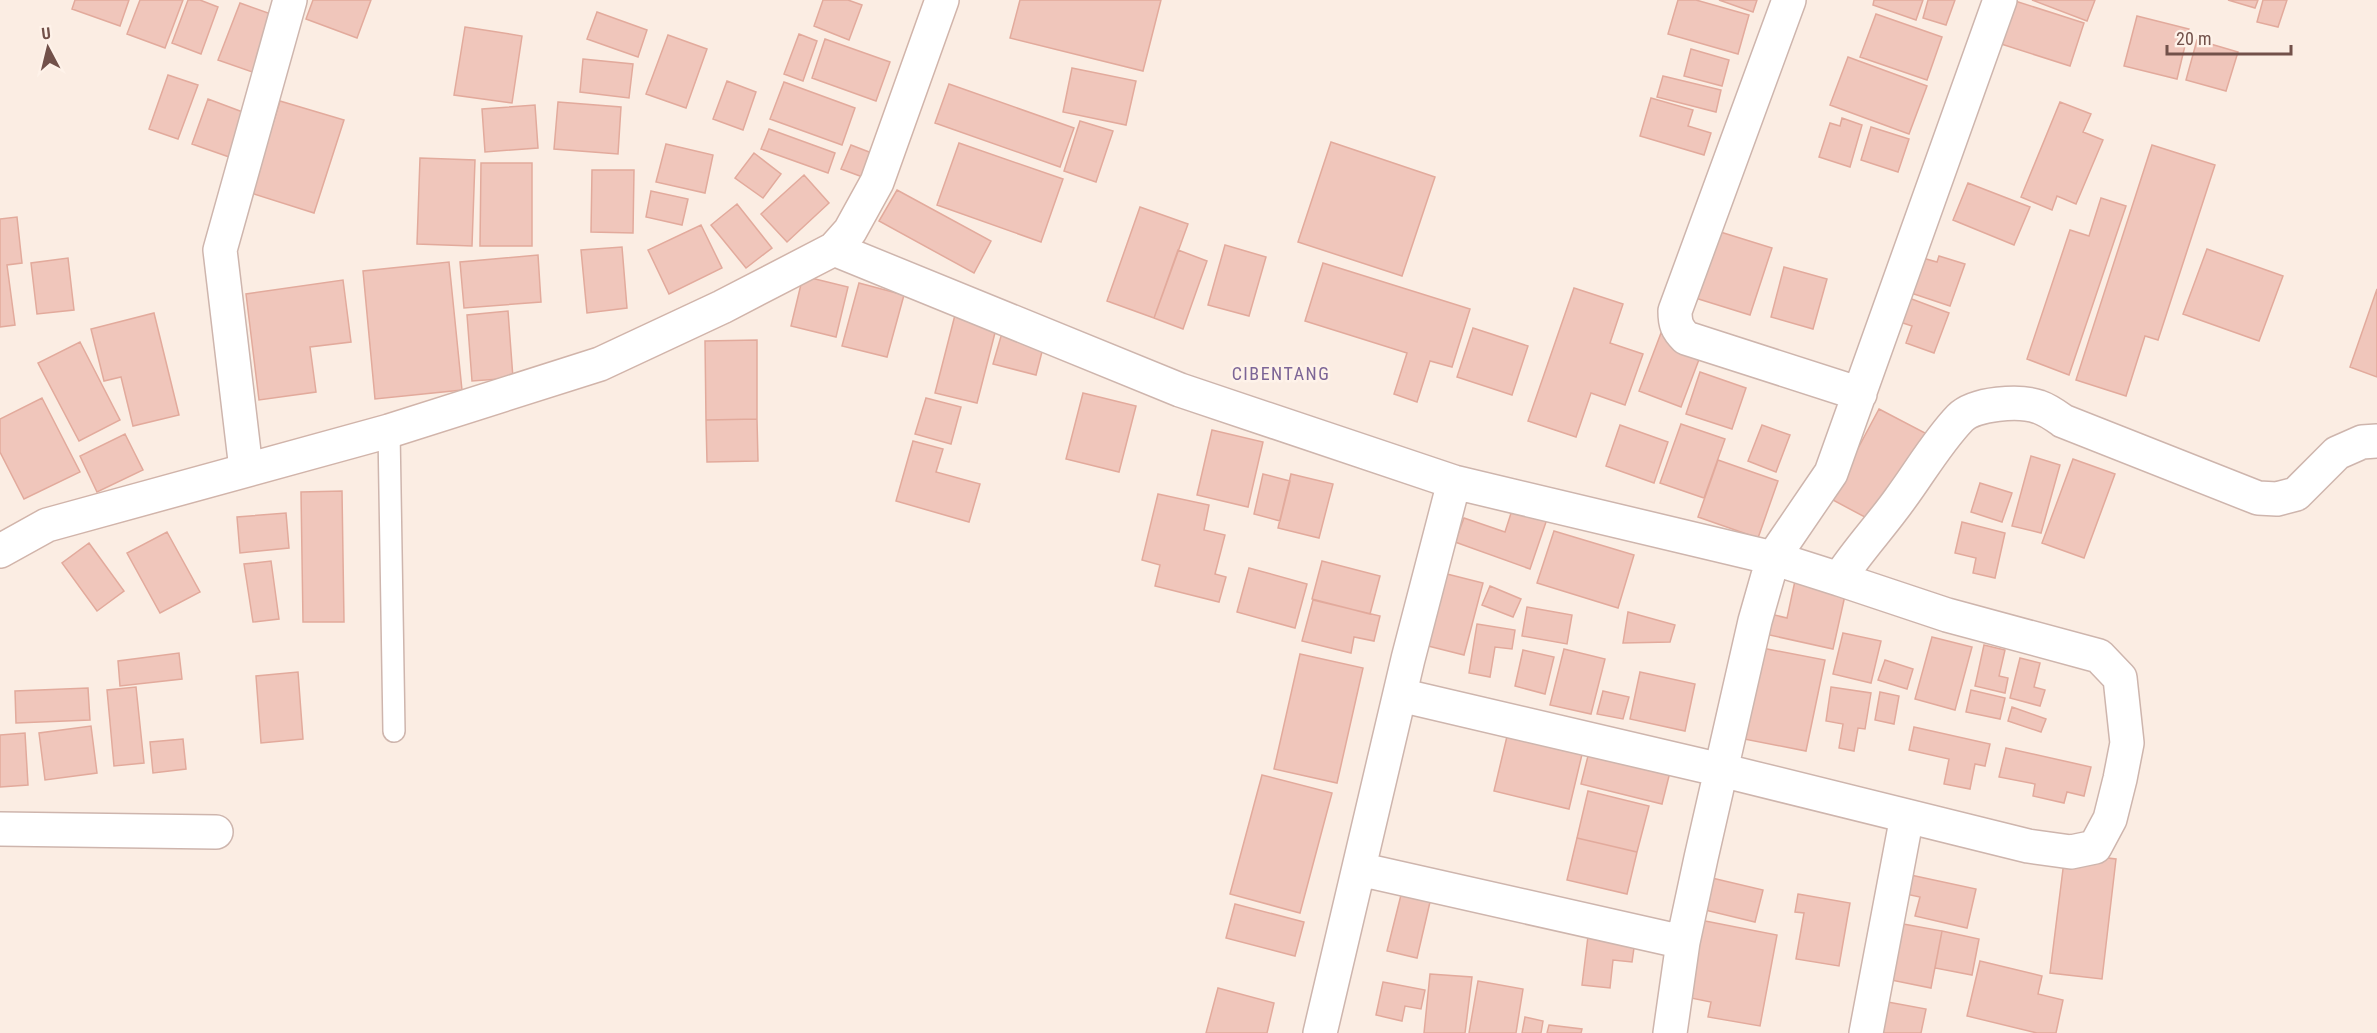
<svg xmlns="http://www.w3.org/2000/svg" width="2377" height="1033" viewBox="0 0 2377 1033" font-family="'Roboto Condensed',sans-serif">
<rect width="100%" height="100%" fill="#fbede3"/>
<path fill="#f0c6bb" stroke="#e2aa9c" stroke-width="1.5" d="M75 0H129L120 26 72 9Z
M140 0H183L165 48 127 34Z
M188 0H200L218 7 201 54 172 43Z
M313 0H371L357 38 306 19Z
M823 0H848L862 5 849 40 814 26Z
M1020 0H1161L1143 71 1010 38Z
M1678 0H1696L1749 15 1738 54 1668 34Z
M1719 0H1757L1753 12Z
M1874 0H1923L1916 20 1873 5Z
M1928 0H1955L1946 25 1923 18Z
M2012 0 2084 23 2070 66 1998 43Z
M2032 0H2095L2087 21Z
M2228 0H2258L2255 8Z
M2263 0H2287L2278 27 2257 22Z
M240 3 282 18 261 75 218 60Z
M597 12 647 30 638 57 587 39Z
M1876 14 1942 37 1927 80 1860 57Z
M2137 16 2189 29 2177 79 2124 66Z
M465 27 522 36 512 103 454 95Z
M799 34 817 41 803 81 784 74Z
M668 35 707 49 686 108 646 94Z
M825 39 890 62 876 101 812 78Z
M2197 40 2238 52 2226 91 2186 80Z
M1691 49 1729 60 1722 86 1684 76Z
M1848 57 1927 86 1909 134 1830 105Z
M583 59 633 64 629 98 580 92Z
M1072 68 1136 81 1126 125 1063 112Z
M168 75 198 85 178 139 149 129Z
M1663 76 1721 90 1716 112 1657 97Z
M727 81 756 92 743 130 713 119Z
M784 82 855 108 842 145 770 119Z
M949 84 1074 128 1060 167 935 123Z
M1651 98 1693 110 1688 126 1711 133 1704 155 1640 136Z
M208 99 248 114 232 158 192 144Z
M280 101 344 120 314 213 251 193Z
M558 102 621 107 618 154 554 149Z
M2060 102 2091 114 2083 132 2103 140 2076 204 2057 196 2052 210 2021 197Z
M535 105 538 148 485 152 482 109Z
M1842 118 1862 125 1850 167 1819 157 1830 123 1840 126Z
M1080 121 1113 131 1096 182 1064 171Z
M1871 127 1909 139 1898 172 1861 160Z
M769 129 835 153 828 173 761 149Z
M1331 142 1435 177 1402 276 1298 242Z
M959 143 1063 179 1041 242 937 205Z
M666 144 713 155 705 193 656 182Z
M851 145 877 155 868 179 841 169Z
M2152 145 2215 165 2158 340 2145 336 2126 396 2076 380Z
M754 153 781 174 763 198 735 178Z
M420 158 475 160 472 246 417 244Z
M481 163H532V246H480Z
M592 170H634L633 233 591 232Z
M804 175 829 203 787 242 761 214Z
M1968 183 2030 207 2014 245 1953 220Z
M897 190 991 241 974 273 879 221Z
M651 191 688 199 682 225 646 217Z
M2101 198 2126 206 2069 375 2027 359 2070 230 2089 236Z
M737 204 772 248 746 268 711 225Z
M1140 207 1188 224 1154 318 1107 301Z
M17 217 22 263 7 265 15 325 0 327V219Z
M701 225 722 268 669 294 648 250Z
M1714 230 1772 248 1750 315 1692 297Z
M1225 245 1266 257 1249 316 1208 305Z
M622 247 627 308 587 313 581 250Z
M2207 249 2283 276 2259 341 2183 314Z
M1178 250 1207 261 1183 329 1154 318Z
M538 255 541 302 464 308 460 262Z
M1939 256 1965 264 1950 306 1908 292 1919 257 1937 262Z
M68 258 74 310 37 314 31 263Z
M449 262 462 390 375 399 363 271Z
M1323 263 1470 309 1452 367 1430 361 1417 402 1394 394 1407 353 1305 321Z
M1784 267 1827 279 1813 329 1771 317Z
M803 276 848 287 836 337 791 326Z
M343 280 351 342 310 347 316 392 259 400 246 294Z
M859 283 904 295 887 357 842 346Z
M1574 288 1623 304 1610 343 1643 354 1625 405 1591 393 1576 437 1528 421Z
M2377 289V377L2350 367Z
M1909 298 1949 313 1934 353 1906 343 1912 326 1900 322Z
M508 311 513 378 472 381 467 315Z
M154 313 179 415 133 426 121 377 104 381 91 329Z
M955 315 997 325 977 403 935 393Z
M1473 328 1528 346 1512 395 1457 377Z
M1002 333 1044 344 1036 375 993 364Z
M1661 333 1703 349 1681 407 1639 391Z
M757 340V419L706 420 705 341Z
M80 342 120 420 79 441 38 363Z
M1700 372 1746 388 1732 429 1686 414Z
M1083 393 1136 406 1119 472 1066 459Z
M42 398 80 472 24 499 0 452V419Z
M926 398 961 407 951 444 915 434Z
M1879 409 1927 434 1878 524 1831 499Z
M757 419 758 461 707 462 706 420Z
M1681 424 1725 439 1704 498 1660 483Z
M1620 425 1668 442 1654 483 1606 466Z
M1762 425 1790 435 1776 472 1748 461Z
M1212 430 1263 442 1248 507 1197 495Z
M125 434 143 470 97 492 80 456Z
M913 441 943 449 936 472 980 484 969 522 896 501Z
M2031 456 2060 465 2041 533 2012 526Z
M2073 459 2115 474 2084 558 2042 543Z
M1718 460 1778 481 1758 538 1698 517Z
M1263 474 1290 481 1280 521 1254 514Z
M1291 474 1333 484 1319 538 1278 528Z
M1980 483 2012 493 2002 522 1971 512Z
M342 491 344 622H303L301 492Z
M1158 494 1209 505 1204 530 1225 535 1215 574 1226 577 1219 602 1155 586 1160 565 1142 560Z
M1513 507 1547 519 1530 569 1455 542 1464 518 1505 532Z
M286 513 289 548 240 553 237 517Z
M1962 522 2005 533 1995 578 1973 573 1976 558 1955 553Z
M1554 531 1634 555 1618 608 1537 583Z
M167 532 200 592 160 613 127 553Z
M89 543 124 591 97 611 62 563Z
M271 561 279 619 253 622 244 564Z
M1322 561 1380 576 1370 614 1312 599Z
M1249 568 1307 584 1295 628 1237 612Z
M1443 573 1483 583 1464 655 1424 645Z
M1795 581 1846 591 1833 649 1765 634 1770 614 1787 618Z
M1490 586 1521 599 1513 617 1482 605Z
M1313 600 1380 616 1374 641 1354 637 1351 653 1302 641Z
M1527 607 1572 615 1567 644 1522 636Z
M1628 612 1675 625 1670 642 1623 643Z
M1477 624 1515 630 1512 649 1495 647 1490 677 1469 673Z
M1843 633 1881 641 1871 683 1833 674Z
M1932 637 1972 647 1955 710 1915 699Z
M1984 645 2005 650 1999 676 2008 678 2005 693 1975 686Z
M1762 648 1825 660 1806 751 1744 739Z
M1564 649 1605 659 1591 714 1550 705Z
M1523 650 1554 657 1545 694 1515 686Z
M179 653 182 679 120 686 118 661Z
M1300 654 1363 668 1337 783 1274 769Z
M2020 658 2040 663 2034 687 2045 690 2040 706 2010 698Z
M1885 660 1913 669 1907 689 1878 680Z
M298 672 303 739 261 743 256 676Z
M1640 672 1695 684 1685 731 1630 719Z
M136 687 144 763 114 766 107 690Z
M1831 687 1871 693 1865 729 1858 728 1854 751 1839 748 1843 724 1826 721Z
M88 688 90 720 16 723 15 691Z
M1971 690 2005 698 2000 719 1966 712Z
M1603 691 1629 697 1623 719 1597 714Z
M1880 692 1899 696 1894 724 1875 720Z
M2012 707 2046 719 2041 732 2008 721Z
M91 726 97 773 45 780 39 733Z
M1914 727 1990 744 1985 766 1975 764 1970 789 1944 784 1949 759 1909 750Z
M1509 728 1584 746 1569 809 1494 791Z
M25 733 28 785 0 787V735Z
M183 739 186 769 153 773 150 742Z
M1591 744 1672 764 1662 804 1581 784Z
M2006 748 2091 767 2084 796 2067 792 2064 803 2033 796 2035 784 1999 777Z
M1262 775 1332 793 1300 913 1230 894Z
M1588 791 1649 806 1637 852 1577 838Z
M1577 838 1637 852 1627 894 1567 880Z
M2065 853 2116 859 2102 979 2050 973Z
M1906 874 1976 889 1967 928 1915 916 1920 897 1901 893Z
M1712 878 1763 890 1755 922 1705 910Z
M1798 894 1850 903 1839 966 1796 959 1804 913 1795 912Z
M1401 895 1430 902 1417 958 1387 951Z
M1235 904 1304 922 1295 956 1226 938Z
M1695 919 1777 935 1760 1026 1708 1017 1711 1002 1681 996Z
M1898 923 1942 931 1931 988 1886 979Z
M1589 928 1636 934 1632 962 1613 960 1610 988 1582 985Z
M1942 931 1979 939 1972 975 1935 968Z
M1980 961 2042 976 2038 994 2063 1000 2056 1033H2037L1967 1016Z
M1430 974 1472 977 1465 1033H1424Z
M1478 981 1523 989 1516 1033H1469Z
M1383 982 1425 990 1421 1009 1405 1006 1402 1021 1376 1015Z
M1218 988 1274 1003 1267 1033H1206Z
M1877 1000 1926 1009 1921 1033H1871Z
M1525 1017 1543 1021 1541 1033H1522Z
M1549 1025 1582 1029 1581 1033H1547Z"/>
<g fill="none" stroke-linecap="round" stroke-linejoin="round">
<defs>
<path id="lane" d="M389 431 394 731"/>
<path id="street" d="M1789 0 1675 311C1675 324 1677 329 1686 338L1860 394
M834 249 1180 390 1454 482 1773 558 1839 579C1858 550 1880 527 1900 499 1920 472 1937 442 1960 418 1975 403 2020 400 2039 407 2048 410 2056 416 2063 421L2258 498 2277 499 2296 494 2337 453 2362 442 2377 441
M246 469 220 250 290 0
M1400 695 1721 770 2028 846 2071 852 2095 847 2110 819 2120 779 2127 743 2120 678 2099 656 1947 615 1839 579
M0 829 216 832
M1359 869 1683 942
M1320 1033 1408 659 1454 482
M1670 1033 1683 942 1701 858 1755 621 1773 558 1831 473 2000 0
M1866 1033 1907 816"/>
<path id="secondary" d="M0 551 47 525 389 431 600 364 722 307 834 249 850 231 877 182 942 0"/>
</defs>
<use href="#lane" stroke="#ceb5ad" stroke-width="24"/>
<use href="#street" stroke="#ceb5ad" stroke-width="36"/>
<use href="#secondary" stroke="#d1b4aa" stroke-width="36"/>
<use href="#lane" stroke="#fff" stroke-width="21"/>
<use href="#street" stroke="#fff" stroke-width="33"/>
<use href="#secondary" stroke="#fff" stroke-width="33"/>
</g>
<g text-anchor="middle" stroke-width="5" stroke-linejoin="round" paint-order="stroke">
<g font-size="18" letter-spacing="1.5" fill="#7c6596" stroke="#fef2e9">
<text x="1281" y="380">CIBENTANG</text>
</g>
</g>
<g transform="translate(48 48) rotate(353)" stroke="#fef2e9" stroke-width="4.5" paint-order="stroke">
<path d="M0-4.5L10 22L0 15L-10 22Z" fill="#72514a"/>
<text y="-9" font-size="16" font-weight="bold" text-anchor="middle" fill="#72514a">U</text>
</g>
<path d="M2167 45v9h124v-9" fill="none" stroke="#72514a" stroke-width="3"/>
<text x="2176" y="45" font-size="18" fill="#72514a" stroke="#fef2e9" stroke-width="4.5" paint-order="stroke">20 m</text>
</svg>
